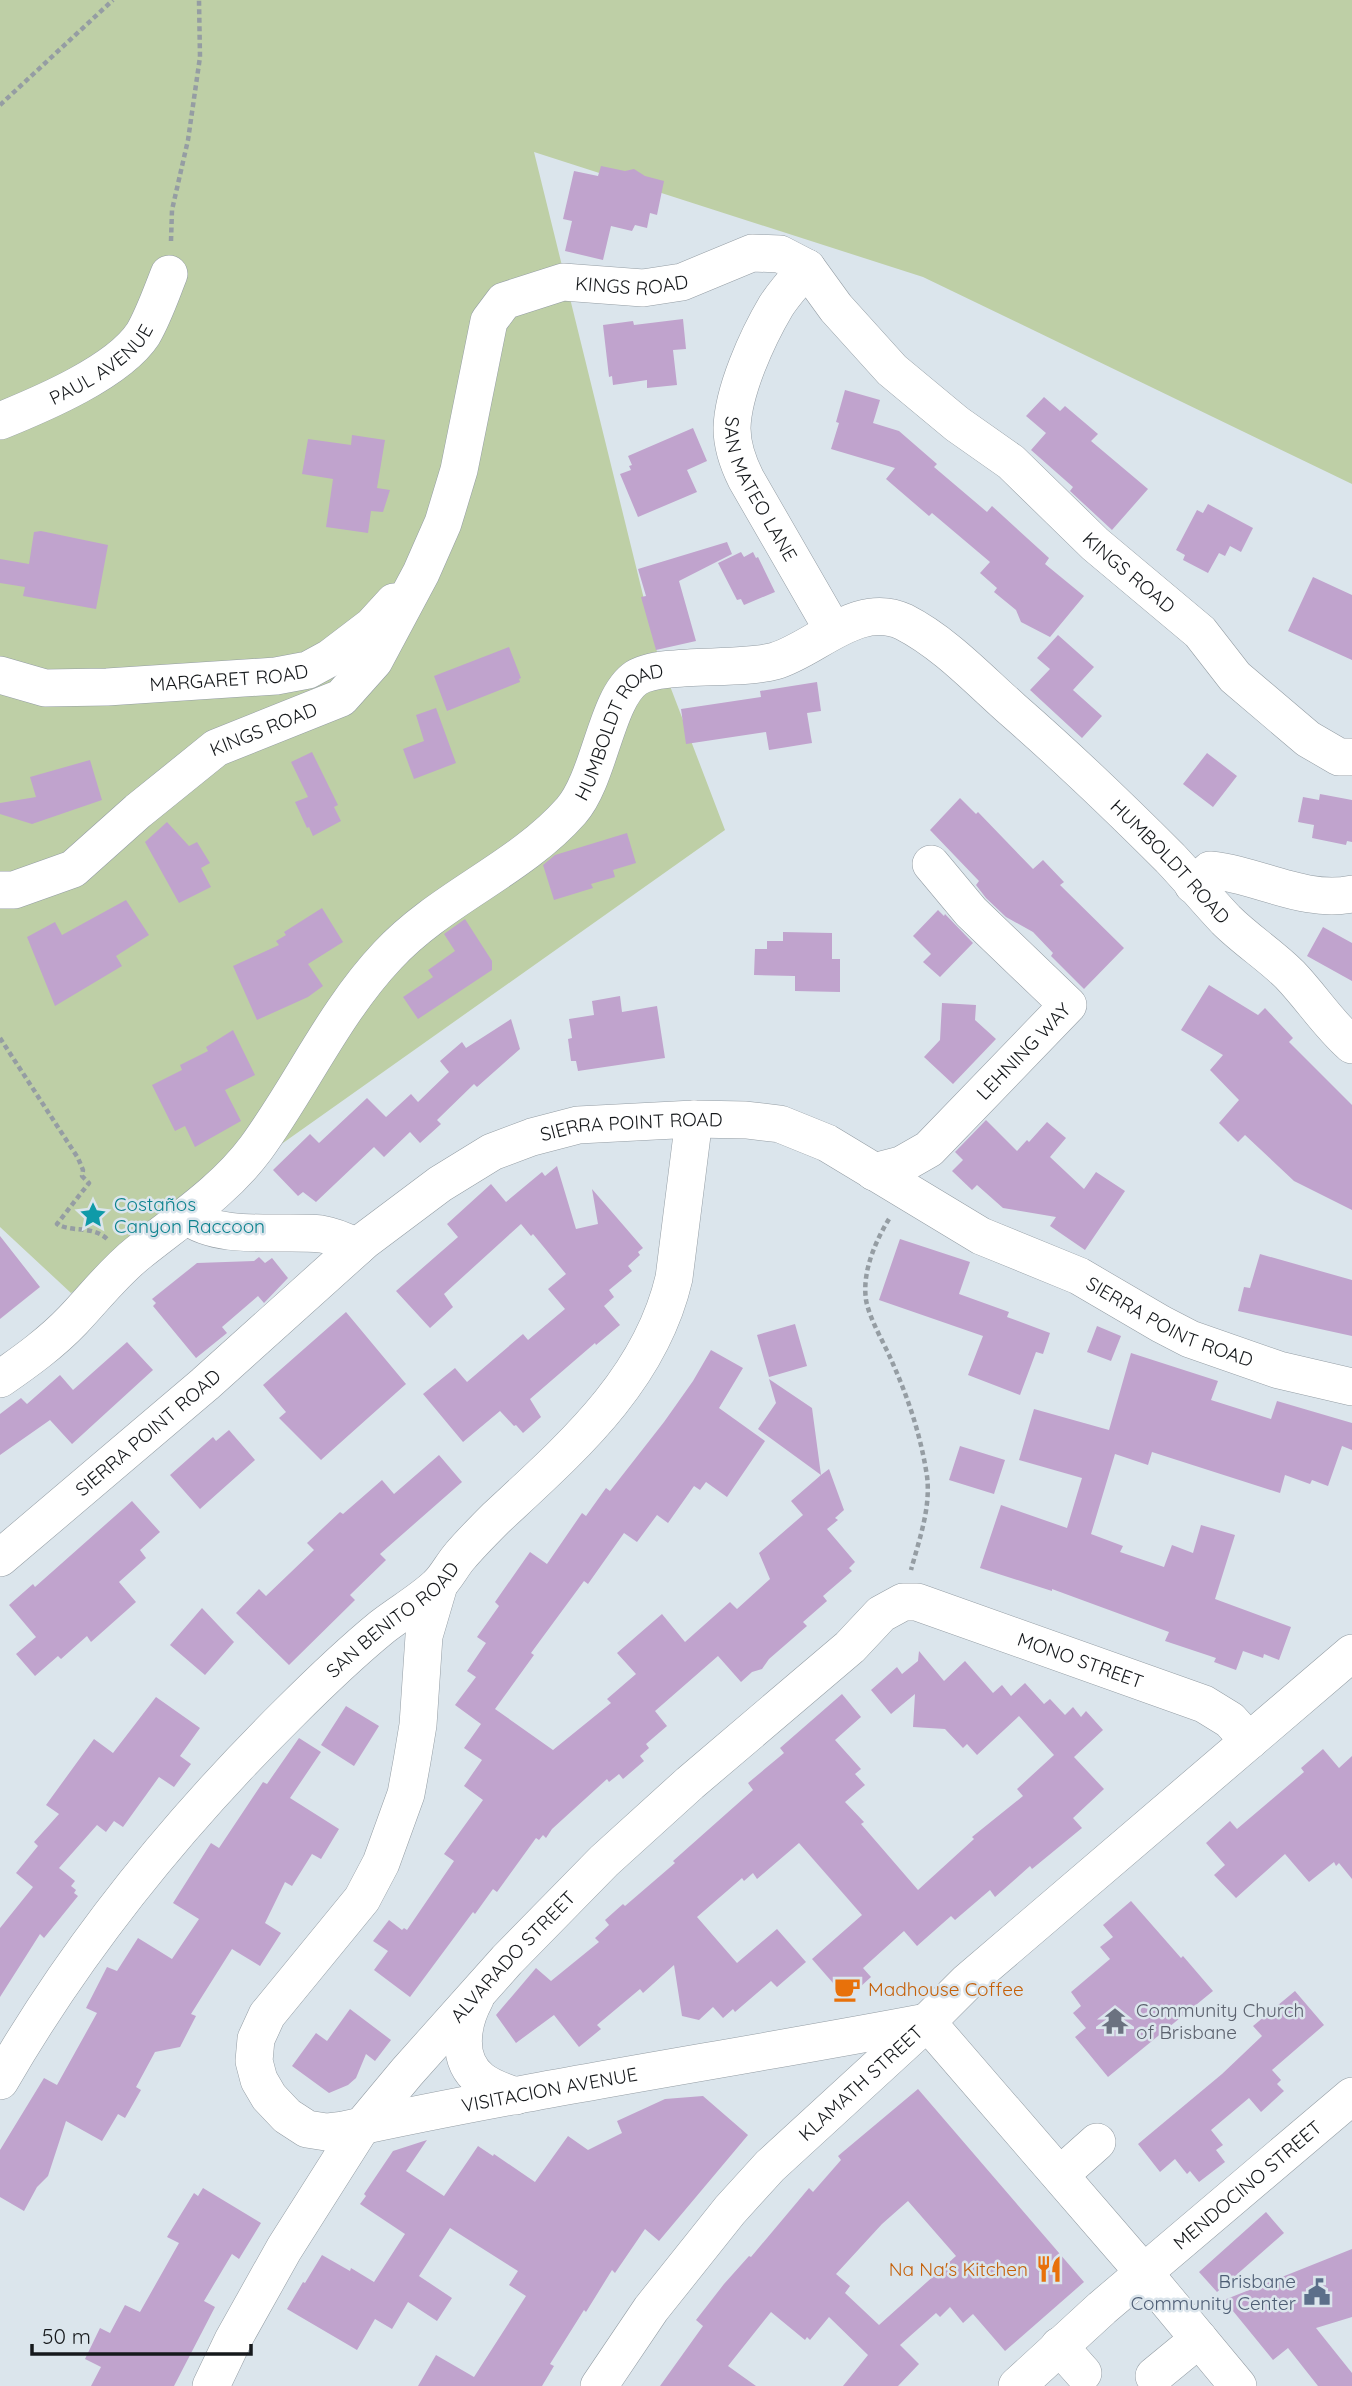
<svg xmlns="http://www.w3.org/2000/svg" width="1352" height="2386" viewBox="0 0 1352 2386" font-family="Quicksand,sans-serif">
<rect width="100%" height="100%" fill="#dbe5ec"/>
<path fill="#becfa6" d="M0 0H1352V484L923 277 534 152 657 652 725 830 71 1293 0 1227Z"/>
<path fill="#c0a3cd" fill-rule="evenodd" d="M601 166 625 171 634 169 645 176 664 181 657 215 650 213 647 228 635 225 632 231 611 226 603 260 565 251 572 221 563 219 574 171 598 176Z
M683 319 686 349 673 350 677 385 647 388V380L613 385 612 376 609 377 603 325 633 321 634 325Z
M845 390 880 400 873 423 899 431 937 464 934 467 987 512 992 506 1049 558 1045 564 1084 596 1050 637 1021 622 1016 610 994 592 997 588 980 573 990 562 932 513 929 516 886 479 895 468 831 449 839 423 836 422Z
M1044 397 1060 411 1065 406 1098 434 1091 441 1148 489 1112 530 1070 491 1073 487 1031 450 1046 433 1026 416Z
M693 428 707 461 687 470 697 492 638 517 620 474 631 470 629 466 632 465 628 456Z
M352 435 385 440 377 488 390 490 383 512 371 511 368 533 326 527 333 479 302 474 308 439 351 445Z
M1208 504 1253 528 1241 552 1230 546 1225 556 1219 553 1208 573 1183 560 1185 555 1176 550 1197 510 1203 513Z
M41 531 108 545 96 609 23 596 25 587 0 583V559L29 564 34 532Z
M727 542 732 554 679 581 696 641 656 650 641 597 646 596 638 569Z
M741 552 744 557 753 552 756 558 758 557 775 592 744 605 741 599 737 600 718 563Z
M1313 577 1352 595V660L1288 631Z
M1058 635 1094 667 1073 690 1102 716 1082 738 1030 690 1050 669 1037 658Z
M509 647 521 678 519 679 520 682 447 711 434 676Z
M817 682 821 711 807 713 812 743 769 750 766 732 686 744 681 709 761 697 760 691Z
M436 708 456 763 414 779 403 749 424 741 416 715Z
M312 752 338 805 334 807 341 821 313 836 309 827 307 828 295 802 308 797 291 762Z
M1207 753 1237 776 1213 807 1183 784Z
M90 760 102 800 32 824 0 814V803L36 797 30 777Z
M1320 794 1352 800V842L1347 841 1346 845 1312 838 1314 825 1298 822 1303 797 1319 800Z
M960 798 976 814 978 812 1033 869 1043 860 1064 882 1060 885 1124 948 1084 989 1051 956 1053 953 1033 932 1006 917 986 898 976 885 979 881 930 830Z
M167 822 189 846 197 842 210 863 201 868 211 887 179 903 145 842Z
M627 833 636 863 613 870 615 877 591 884 593 888 554 900 543 865 555 855Z
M126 900 149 935 116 956 122 966 55 1006 27 937 55 922 62 935Z
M322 908 343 942 308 964 323 986 308 997 257 1020 233 966 279 945 276 941 286 935 284 932Z
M938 910 944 916 945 914 973 943 940 977 923 962 931 954 913 936Z
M465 919 492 961V970L418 1019 403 997 433 977 428 970 455 951 444 934Z
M1323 927 1352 943V981L1307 956Z
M783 932 832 933V959H840V992L795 991V976L754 975 755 949H767V941H783Z
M1209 985 1258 1015 1265 1008 1293 1038 1289 1042 1352 1105V1210L1294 1181 1245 1135 1238 1142 1219 1123 1239 1100 1210 1070 1223 1055 1181 1030Z
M620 996 622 1012 657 1006 665 1058 578 1071 576 1061H571L568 1039 572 1038 569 1019 594 1015 592 1001Z
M942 1003 976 1005 975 1020 996 1039 953 1084 924 1057 940 1040Z
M511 1019 520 1049 477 1087 474 1084 437 1120 441 1124 420 1143 410 1132 384 1157 374 1147 316 1202 303 1192 298 1196 273 1170 310 1134 319 1143 367 1098 386 1117 411 1094 418 1102 449 1072 440 1061 462 1042 466 1048Z
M233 1030 255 1075 225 1090 241 1121 195 1147 185 1126 175 1131 152 1085 182 1070 180 1065 208 1051 206 1047Z
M986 1120 1017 1151 1027 1140 1029 1142 1047 1122 1066 1138 1050 1157 1084 1189 1096 1172 1125 1191 1085 1250 1050 1226 1056 1217 1003 1208 977 1185 972 1190 952 1171 963 1160 955 1152Z
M557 1166 576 1229 598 1224 592 1189 643 1248 638 1252 640 1255 628 1266 632 1271 609 1290 614 1297 604 1306 620 1325 596 1345 595 1343 530 1399 541 1417 523 1433 516 1425 514 1426 500 1411 463 1442 423 1394 455 1368 467 1382 523 1334 528 1340 565 1309 548 1289 566 1274 533 1234 531 1236 521 1224 444 1294 453 1307 430 1328 396 1291 458 1237 447 1224 491 1184 506 1202 542 1172 545 1176Z
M0 1236 40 1287 0 1319Z
M900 1239 970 1262 959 1294 1009 1312 1007 1317 1050 1333 1043 1354 1036 1352 1020 1395 968 1375 983 1336 879 1300Z
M1260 1254 1352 1280V1336L1238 1311 1244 1287 1250 1288Z
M259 1257 265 1263 272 1258 288 1278 264 1303 258 1296 222 1327 227 1333 196 1358 153 1306 156 1303 152 1299 197 1263 254 1261Z
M346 1312 406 1384 321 1460 279 1418 286 1412 263 1385Z
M795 1324 807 1366 769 1377 757 1335Z
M1097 1326 1121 1336 1111 1361 1087 1352Z
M127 1342 153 1370 72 1444 50 1420 0 1455V1414L21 1398 27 1404 60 1375 73 1390Z
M711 1350 743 1368 719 1408 765 1441 727 1497 706 1482 700 1490 694 1486 668 1523 657 1515 637 1542 624 1533 588 1584 584 1581 531 1653 534 1655 495 1709 553 1750 611 1703 607 1699 636 1674 617 1653 662 1614 685 1642 730 1602 737 1609 770 1579 759 1553 803 1515 791 1501 821 1475 758 1429 776 1403 769 1379 812 1408 821 1475 829 1469 844 1510 835 1518 838 1520 827 1529 855 1562 849 1568 852 1571 823 1596 827 1601 803 1622 807 1626 769 1659 762 1669 752 1672 741 1682 718 1656 655 1711 667 1726 646 1744 649 1748 640 1756 644 1761 623 1779 619 1774 609 1782 607 1779 552 1829 546 1838 543 1835 539 1840 536 1838 497 1892 493 1889 475 1914 473 1912 410 1997 374 1970 388 1951 373 1941 389 1920 402 1930 404 1928 407 1930 454 1861 444 1854 483 1800 464 1786 482 1760 464 1748 481 1724 455 1705 476 1677 467 1671 486 1643 477 1637 499 1606 495 1602 530 1552 547 1564 582 1513 586 1516 606 1488 610 1491 664 1422 693 1381Z
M1131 1353 1218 1381 1211 1400 1271 1419 1277 1401 1352 1423V1450L1342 1446 1328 1486 1312 1480 1310 1484 1285 1475 1280 1493 1152 1452 1148 1465 1115 1454 1091 1534 1123 1546 1120 1552 1164 1567 1172 1545 1193 1553 1201 1525 1235 1535 1215 1599 1291 1627 1279 1660 1264 1654 1263 1658 1243 1651 1236 1670 1214 1662 1216 1658 1165 1641 1169 1632 1052 1589V1591L980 1568 1001 1505 1067 1528 1082 1478 1019 1460 1034 1409 1109 1430Z
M229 1430 255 1460 200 1509 170 1475 213 1437 216 1441Z
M960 1446 1005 1460 994 1494 949 1480Z
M439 1455 462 1482 380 1554 386 1560 350 1595 355 1600 289 1665 236 1613 259 1589 266 1596 314 1550 307 1543 340 1512 343 1514 382 1480 394 1494Z
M132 1501 160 1532 140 1550 146 1558 119 1582 136 1602 91 1642 87 1636 61 1659 58 1656 35 1676 16 1654 36 1637 9 1605 33 1584 35 1587Z
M202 1608 234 1642 205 1675 170 1645Z
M919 1651 944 1681 965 1661 993 1693 1002 1685 1011 1696 1025 1683 1044 1704 1050 1699 1065 1715 1073 1707 1081 1717 1086 1711 1103 1730 1074 1757 1104 1789 1073 1818 1082 1828 1032 1869 1030 1866 995 1897 990 1890 955 1920 951 1916 917 1946 904 1931 863 1968 871 1977 847 1999 812 1959 862 1915 799 1843 757 1879 753 1873 744 1881 742 1878 697 1917 737 1963 777 1929 806 1962 777 1987 771 1981 735 2012 733 2009 723 2018 713 2007 699 2020 682 2016 674 1965 643 1993 640 1989 597 2025 601 2029 579 2047 554 2015 516 2043 496 2015 536 1968 551 1981 599 1942 595 1938 609 1925 605 1920 623 1904 625 1906 675 1863 673 1861 753 1790 748 1783 784 1753 780 1748 842 1694 861 1717 835 1740 861 1769 855 1774 865 1785 845 1802 864 1822 861 1824 918 1890 974 1839 972 1837 1023 1796 1017 1789 1054 1755 1019 1716 977 1755 967 1744 963 1748 945 1729 913 1727 915 1694 891 1714 871 1690 897 1667 902 1674 918 1661Z
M156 1697 200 1728 180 1756 191 1764 174 1787 159 1777 123 1827 114 1821 106 1832 97 1825 59 1868 75 1881 71 1886 76 1890 74 1893 78 1896 44 1938 40 1934 0 1997V1928L33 1887 16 1873 38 1846 34 1842 59 1814 46 1805 94 1739 113 1753Z
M346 1706 379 1726 354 1766 321 1745Z
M299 1738 321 1752 290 1798 339 1829 321 1859 312 1854 292 1886 285 1882 265 1923 281 1933 260 1966 232 1949 191 2014 196 2016 180 2047 155 2052 136 2087 141 2090 125 2118 118 2114 102 2141 66 2121 48 2176 37 2187 24 2211 0 2197V2150L44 2078 57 2085 97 2013 86 2008 107 1967 117 1971 138 1938 172 1959 199 1919 173 1903 211 1843 219 1848 263 1782 267 1784Z
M1323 1749 1339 1768 1352 1756V1879L1339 1863 1336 1866 1334 1862 1309 1882 1285 1854 1236 1898 1214 1875 1225 1865 1206 1843 1230 1821 1237 1829 1304 1772 1301 1768Z
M1131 1901 1181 1958 1183 1956 1213 1991 1108 2077 1075 2037 1086 2028 1073 2013 1081 2006 1071 1992 1110 1959 1100 1947 1113 1937 1103 1925Z
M1295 1991 1324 2025 1272 2070 1281 2080 1277 2084 1284 2091 1261 2112 1249 2098 1211 2130 1223 2145 1216 2150 1225 2162 1199 2182 1190 2171 1187 2174 1175 2159 1160 2172 1138 2144 1222 2074 1262 2036 1253 2026Z
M350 2009 391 2040 375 2061 366 2054 356 2078 348 2085 329 2093 292 2066 316 2033 327 2041Z
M918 2089 1084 2282 1005 2351 973 2314 963 2323 950 2307 940 2317 936 2313 900 2345 919 2364 898 2386H843L868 2355 829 2317 810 2340 807 2337 805 2340 771 2312 728 2366 756 2386H660L703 2326 696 2320 724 2284 749 2256 751 2257 809 2188 813 2192 841 2160 838 2156ZM908 2201 956 2256 879 2325 845 2293 850 2286 836 2274 882 2224Z
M703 2096 748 2135 659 2241 645 2229 615 2273 612 2270 586 2312 584 2310 550 2364 554 2366 542 2386H418L436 2355 474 2377 526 2296 509 2285 518 2271 450 2228 419 2276 452 2298 437 2321 408 2302 392 2329 375 2319 357 2350 287 2309 303 2282 305 2283 322 2255 350 2271 351 2268 374 2282 405 2234 360 2204 366 2196 364 2194 393 2151 427 2140 406 2171 444 2196 478 2146 493 2156 494 2154 535 2182 568 2136 588 2150 622 2133 617 2121 665 2099Z
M203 2188 261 2223 239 2259 232 2254 204 2301 215 2307 174 2386H91L101 2367 85 2359 100 2328 110 2333 125 2305 140 2312 179 2243 167 2237 194 2193 198 2196Z
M1266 2212 1284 2233 1217 2292 1199 2272Z
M1352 2249V2317L1316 2328 1352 2373V2386H1318L1288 2348 1273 2360 1224 2300Z"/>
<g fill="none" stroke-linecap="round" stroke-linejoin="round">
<defs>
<g id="minor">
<path id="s1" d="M807 268C796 280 785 292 776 306 757 338 733 391 732 428 732 446 738 463 746 479L833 630"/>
<path id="s2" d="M0 421C42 404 118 372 143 334 154 315 161 294 169 274"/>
<path id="s3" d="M0 675 45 688 107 687 276 676 308 670 330 658 372 626 394 602"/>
<path d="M1193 885 1210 870C1257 874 1304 904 1352 894"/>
<path id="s4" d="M0 890H14L73 869 138 811 216 748 341 698 374 661 421 573 443 523 459 470 489 321 504 301 563 282 643 288 682 282 752 253 780 254 807 268 836 308 892 370 957 424 1011 462 1095 544 1200 632 1235 677 1308 739 1339 757H1352"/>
<path id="s5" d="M874 1172 901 1165 929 1149 1068 1005 971 912 931 864"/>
<path d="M187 1216C219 1241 282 1230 321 1234 334 1236 345 1241 357 1247"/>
<path id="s6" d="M0 1379C26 1361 51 1343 73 1320 94 1298 113 1273 138 1253 179 1220 224 1191 256 1148 302 1085 334 1012 388 955 441 898 520 869 571 811 600 778 606 698 636 678 660 662 740 671 775 661 816 649 858 600 904 622 945 643 979 680 1013 710 1067 757 1119 807 1170 858 1189 878 1207 900 1226 920 1246 940 1270 955 1290 975 1312 998 1328 1024 1352 1045"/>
<path id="s7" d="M0 1558 205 1384 364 1241 440 1184 492 1152 532 1137 578 1125 694 1119 746 1120 780 1124 827 1143 981 1236 1079 1276 1161 1324 1190 1339 1279 1370 1352 1387"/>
<path id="s8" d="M439 1585 424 1636 418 1725 412 1761 406 1794 381 1863 362 1899 267 2015 256 2039 254 2061 259 2080 269 2097 287 2116 307 2129 326 2132 343 2130C536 2088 732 2059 927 2022L1145 2274 1238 2386"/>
<path d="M475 1999C462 2023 455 2060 481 2080 491 2088 504 2092 516 2096"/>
<path id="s9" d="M0 2081C78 1946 178 1823 288 1714 318 1684 349 1654 382 1627 400 1613 421 1601 437 1586 446 1578 452 1565 460 1556 471 1543 484 1530 496 1518 570 1449 650 1381 674 1278L694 1119"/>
<path d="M1060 2175 1097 2142"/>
<path d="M1059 2346 1083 2373"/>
<path d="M1154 2376 1199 2339"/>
<path id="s10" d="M211 2386 233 2340 284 2249 362 2126 407 2072 507 1960 604 1861 690 1783 850 1647 881 1614 903 1602H917L1204 1704 1230 1720 1249 1741"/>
<path id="s11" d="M599 2386 651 2309 730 2210 770 2166 927 2022 967 1982 1352 1653"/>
<path id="s12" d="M1017 2386 1102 2308 1352 2096"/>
</g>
</defs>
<use href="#minor" stroke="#949da4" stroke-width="38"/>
<path stroke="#959da3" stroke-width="4.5" stroke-dasharray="5 3.5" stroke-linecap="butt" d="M0 105 113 0
M171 241 172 210 188 140 200 57 199 0
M0 1038 78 1158 83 1170 82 1176 89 1183 57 1224C73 1233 92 1225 107 1239
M889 1219C875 1242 862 1272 866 1300 870 1321 885 1344 893 1364 909 1400 921 1437 927 1476 931 1508 919 1540 911 1570"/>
<use href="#minor" stroke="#fff" stroke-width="37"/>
</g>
<defs>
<symbol id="sight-bare" viewBox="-9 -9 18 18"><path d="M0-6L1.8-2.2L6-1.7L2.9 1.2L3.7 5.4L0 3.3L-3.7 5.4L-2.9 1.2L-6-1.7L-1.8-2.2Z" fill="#0f9aa8" stroke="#dbe5ec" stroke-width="2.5" paint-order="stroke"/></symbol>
<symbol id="cafe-bare" viewBox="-9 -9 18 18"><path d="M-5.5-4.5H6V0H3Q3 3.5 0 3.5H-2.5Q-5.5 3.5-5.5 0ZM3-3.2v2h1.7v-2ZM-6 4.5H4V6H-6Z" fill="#e8710a" stroke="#dbe5ec" stroke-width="2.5" paint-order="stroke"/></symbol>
<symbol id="temple-bare" viewBox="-9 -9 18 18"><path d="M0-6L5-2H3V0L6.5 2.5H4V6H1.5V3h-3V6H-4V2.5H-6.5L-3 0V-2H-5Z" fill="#6b7280" stroke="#dbe5ec" stroke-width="2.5" paint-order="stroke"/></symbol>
<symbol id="restaurant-bare" viewBox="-9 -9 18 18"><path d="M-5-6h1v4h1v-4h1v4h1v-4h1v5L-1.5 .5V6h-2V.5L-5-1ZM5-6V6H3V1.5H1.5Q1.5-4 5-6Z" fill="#e8710a" stroke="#dbe5ec" stroke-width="2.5" paint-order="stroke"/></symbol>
<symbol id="civic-bare" viewBox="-9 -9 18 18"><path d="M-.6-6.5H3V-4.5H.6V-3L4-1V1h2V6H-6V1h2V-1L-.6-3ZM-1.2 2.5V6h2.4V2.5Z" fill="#5c6f8a" stroke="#dbe5ec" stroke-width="2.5" paint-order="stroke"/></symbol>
</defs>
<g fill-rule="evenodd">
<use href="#sight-bare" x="74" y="1196" width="38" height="38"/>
<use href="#cafe-bare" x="828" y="1970" width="38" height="38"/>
<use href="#temple-bare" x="1096" y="2002" width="38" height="38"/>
<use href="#restaurant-bare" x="1030" y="2250" width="38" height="38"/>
<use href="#civic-bare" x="1298" y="2273" width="38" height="38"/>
</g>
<g text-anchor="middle" stroke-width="5" stroke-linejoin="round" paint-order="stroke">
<g font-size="19" fill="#16191c" stroke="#dbe5ec">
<text dy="7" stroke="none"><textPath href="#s4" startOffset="966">KINGS ROAD</textPath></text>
<text dy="7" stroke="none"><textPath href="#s2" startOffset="117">PAUL AVENUE</textPath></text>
<text dy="7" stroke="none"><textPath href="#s1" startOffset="247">SAN MATEO LANE</textPath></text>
<text dy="7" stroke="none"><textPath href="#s4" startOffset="1596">KINGS ROAD</textPath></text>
<text dy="7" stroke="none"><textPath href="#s3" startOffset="231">MARGARET ROAD</textPath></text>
<text dy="7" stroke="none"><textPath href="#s4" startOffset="315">KINGS ROAD</textPath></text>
<text dy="7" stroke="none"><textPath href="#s6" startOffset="910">HUMBOLDT ROAD</textPath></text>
<text dy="7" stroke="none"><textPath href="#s6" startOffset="1603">HUMBOLDT ROAD</textPath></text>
<text dy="7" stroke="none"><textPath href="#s5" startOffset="196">LEHNING WAY</textPath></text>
<text dy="7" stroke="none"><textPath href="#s7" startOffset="782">SIERRA POINT ROAD</textPath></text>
<text dy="7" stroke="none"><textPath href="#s7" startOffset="1370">SIERRA POINT ROAD</textPath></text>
<text dy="7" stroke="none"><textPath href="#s7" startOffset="194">SIERRA POINT ROAD</textPath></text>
<text dy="7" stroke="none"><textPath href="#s9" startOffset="609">SAN BENITO ROAD</textPath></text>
<text dy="7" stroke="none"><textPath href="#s10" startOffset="1244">MONO STREET</textPath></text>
<text dy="7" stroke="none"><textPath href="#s10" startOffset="528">ALVARADO STREET</textPath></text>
<text dy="7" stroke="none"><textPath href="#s11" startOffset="402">KLAMATH STREET</textPath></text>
<text dy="7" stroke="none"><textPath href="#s8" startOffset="861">VISITACION AVENUE</textPath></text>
<text dy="7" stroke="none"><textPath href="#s12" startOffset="306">MENDOCINO STREET</textPath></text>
</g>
<g font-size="19" fill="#0d838f" stroke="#dbe5ec" text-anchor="start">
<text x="114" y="1211">Costaños<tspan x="114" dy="22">Canyon Raccoon</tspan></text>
</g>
<g font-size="19" fill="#c56008" stroke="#dbe5ec" text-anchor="start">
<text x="868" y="1996">Madhouse Coffee</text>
<text x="1028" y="2276" text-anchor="end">Na Na's Kitchen</text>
</g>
<g font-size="19" fill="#5b616d" stroke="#dbe5ec" text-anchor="start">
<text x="1136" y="2017">Community Church<tspan x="1136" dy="22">of Brisbane</tspan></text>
</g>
<g font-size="19" fill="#4e5e75" stroke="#dbe5ec" text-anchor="end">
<text x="1296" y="2288">Brisbane<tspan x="1296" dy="22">Community Center</tspan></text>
</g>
</g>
<path d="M32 2344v10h219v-10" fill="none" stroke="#16191c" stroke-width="3.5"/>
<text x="42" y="2344" font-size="21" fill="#16191c" stroke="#dbe5ec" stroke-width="5" paint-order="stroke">50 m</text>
</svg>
